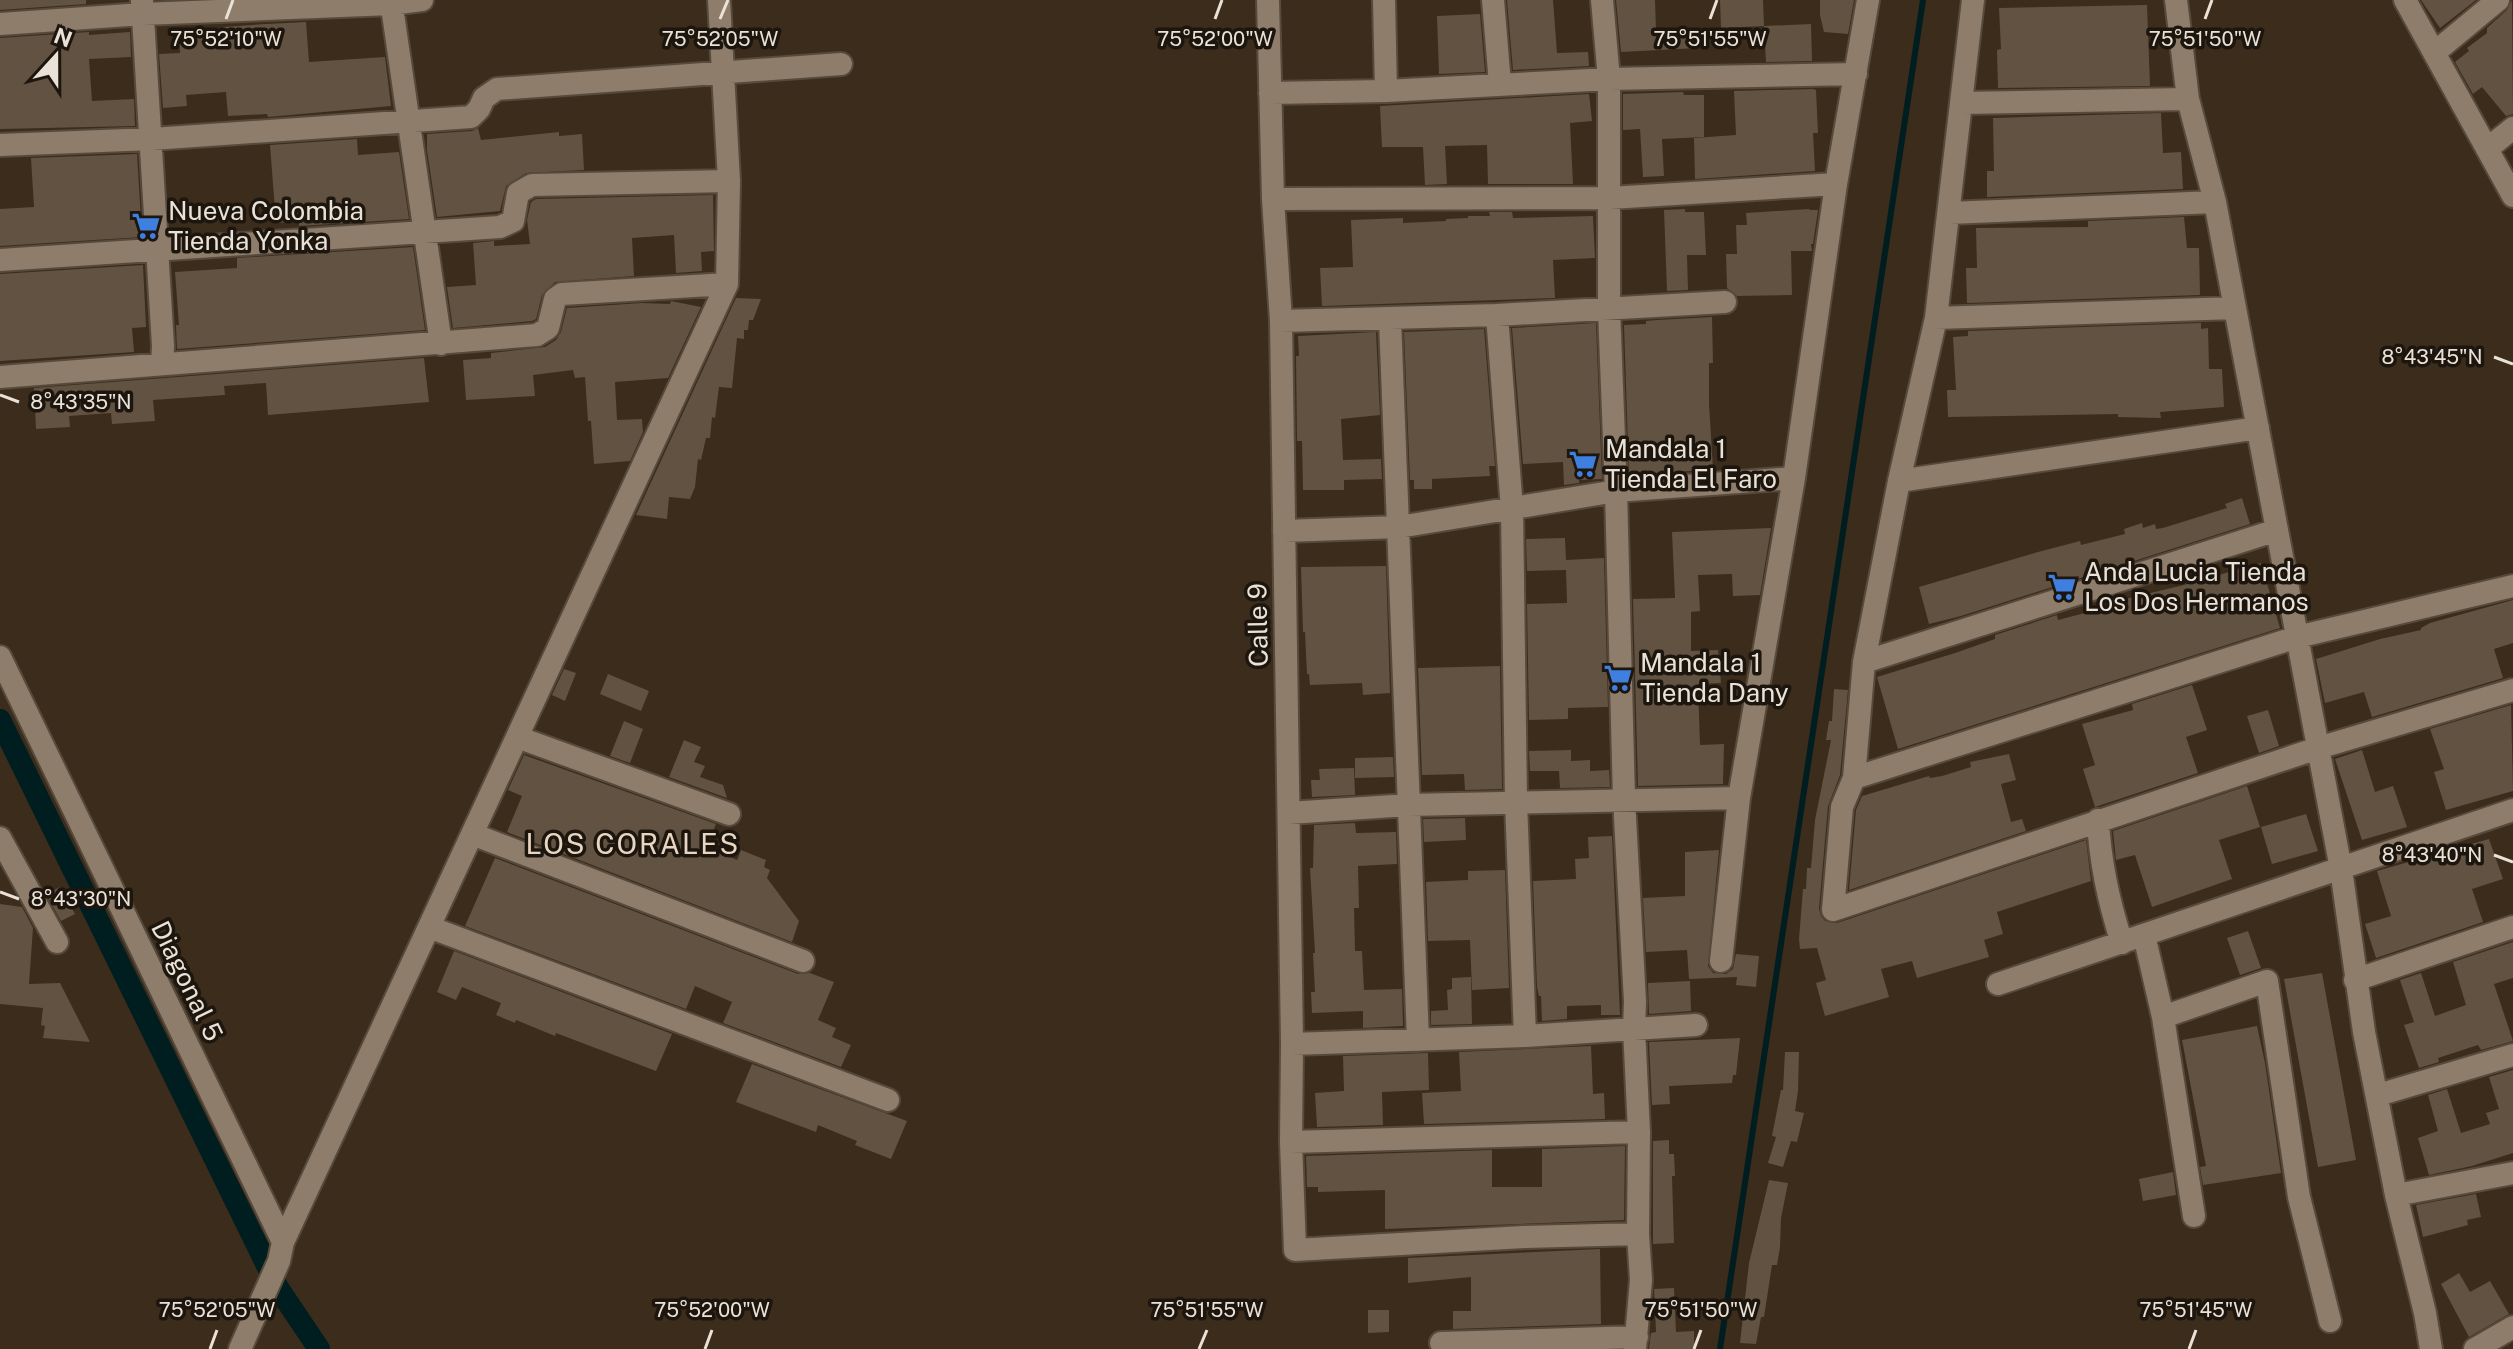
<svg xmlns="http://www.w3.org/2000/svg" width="2513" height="1349" viewBox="0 0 2513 1349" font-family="'Public Sans',sans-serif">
<rect width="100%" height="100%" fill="#3b2c1c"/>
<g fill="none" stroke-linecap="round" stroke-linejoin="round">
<path stroke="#001e20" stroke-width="6" d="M1720 1349 1923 0"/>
<path stroke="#001e20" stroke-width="22" d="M0 720 278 1288 319 1349"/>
</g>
<path fill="#625241" d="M0 0H86V4L0 10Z
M1507 0H1553L1557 53 1588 52 1589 66 1513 70Z
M1616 0H1655L1656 30 1697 28 1698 48 1621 52Z
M1720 0H1763L1764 26 1721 28Z
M1820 0H1854L1848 34 1824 32 1820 15Z
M2421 0H2476L2440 28Z
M2512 0 2513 114 2506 116 2482 87 2473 94 2455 62 2469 51 2467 48 2487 33V28L2507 10Z
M2147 5 2150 86 1998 88 1997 50 2001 49 1999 8Z
M1480 14 1485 72 1439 74 1437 16Z
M306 22 309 62 385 57 391 106 268 117 267 114 228 116 226 92 186 95 187 106 163 108 159 54 180 53 179 33 223 30V27L266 24Z
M1811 24 1812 61 1766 62 1764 26Z
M89 32V35L130 32 131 57 89 59 92 101 134 99 135 126 0 129V38Z
M1813 89 1816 90 1818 133H1813L1815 171 1695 179 1694 138 1736 135 1734 91Z
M1683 92 1684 95H1704V137L1662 139 1664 176 1643 177 1640 129 1623 130V94Z
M1589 94 1592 121 1570 123 1573 184H1488L1487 145 1445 146 1447 184 1425 185 1423 147H1382L1380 106Z
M2161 113 2163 153 2181 152 2183 189 1987 197V171H1994L1993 118Z
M478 128 481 140 559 132V136L582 134 584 170 526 173 506 186 500 211 437 217 427 150V134L472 131Z
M357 139 358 155 399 152 409 219 299 226V221L276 223 270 145Z
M137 154 142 237 0 246V209L34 207 31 158Z
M713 195 714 251 701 252 702 271 676 273 674 235 632 238 634 276 555 282 542 295 536 319 532 321 453 328 447 287 476 285 473 243 494 241V246L530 244 527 220 531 202 536 199Z
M1685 209V212H1704L1706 255H1687L1688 290 1667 291 1664 210Z
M1809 209 1810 210H1818L1813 244H1811L1812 251H1791L1792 295 1737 296 1727 288 1726 254H1737L1736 225H1747L1746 213Z
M1489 212H1512L1513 218 1593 216 1595 258 1553 260 1555 298 1322 306 1320 268 1353 267 1351 220 1403 218V223L1446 221V219L1468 218V216H1490Z
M2184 217 2187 248H2199L2200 295 1967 303 1966 268H1977L1976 228 2088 227V221Z
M413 247 425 330 177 349 176 325H179L175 272 237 268V258Z
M143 265 146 327 132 328 134 352 0 361V274Z
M736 298 761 299 753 320H749L748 330H744V339L737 338 732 388 719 387 715 418 712 417 710 438H706L701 460 698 459 695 487 690 499 669 497 667 519 636 515Z
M671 301 701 307 668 378 615 382 617 420 642 419 643 432 630 461 594 464 591 421H588L585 377 575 378 573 370 533 375 535 396 466 400 463 360 491 358V353L545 347 556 340 561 332 567 308 642 303 670 304Z
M1712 317 1713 363H1709V404L1713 469 1629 476 1624 325 1646 324V321L1657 320Z
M1596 323 1602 479 1579 480V483L1564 485 1563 462 1523 464 1512 328Z
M2201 323V329L2208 328 2209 369H2222L2224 407 2160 412 2161 418 2118 417V414L1948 417 1947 390H1956L1953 337 1968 336V331Z
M1484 329 1495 466H1489L1490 476 1432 479V489H1414V480H1410L1404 332Z
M1376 332 1380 415 1341 419 1342 439 1343 460 1381 459 1382 479 1344 480V490H1303L1302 441H1297V438L1296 356H1299L1298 336Z
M424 358 429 402 268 415 266 383 224 386 225 395 153 400 155 421 112 424 111 413 69 416 70 427 36 429 34 388Z
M2242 498 2250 524 1961 616 1929 624 1919 587 2038 552 2080 541 2081 545 2125 534 2124 529 2142 523 2143 528 2155 524 2156 529 2163 528 2227 508 2225 504Z
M1771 528 1760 595 1733 596 1732 574 1698 575 1700 611 1691 612V651L1718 650 1721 683 1698 684 1700 745 1724 744 1723 784 1638 786 1633 599 1675 598 1672 532Z
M1565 538 1566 560 1604 558 1608 707 1568 708V719L1529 720 1527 604 1567 603V601L1566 570 1527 571 1526 539Z
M2261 563 2280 628 1898 749 1877 677 1955 653 1995 639V635L2057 615 2058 620 2081 614 2101 609 2100 605 2180 586Z
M1386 566 1390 693 1363 695 1362 683 1310 685 1309 674H1307L1305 632H1303L1301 567Z
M2513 600V643L2494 649 2503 678 2372 717 2364 692 2325 703 2316 659 2380 639 2421 630V628L2430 623Z
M1500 666 1502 789 1465 790 1464 774 1422 775 1418 668Z
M564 669 576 673 565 701 552 695Z
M608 674 649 691 641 711 600 694Z
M2192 685 2207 730 2186 737 2198 773 2095 807 2083 769 2095 765 2082 724 2133 710 2132 704Z
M1834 689 1848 690 1840 775 1828 806 1819 909 1821 916 1825 921 1837 923 2086 840 2091 881 1997 912 2003 934 1984 940 1989 957 1917 978 1912 961 1881 969 1889 997 1825 1016 1816 983 1826 980 1817 948 1800 949 1799 939 1803 889H1806L1807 868H1811L1815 820 1831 740H1826L1829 721H1832Z
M2511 705 2513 791 2446 810 2434 772 2444 769 2430 729Z
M2268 710 2279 746 2259 753 2247 716Z
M624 721 643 729 630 763 610 756Z
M684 740 701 747 694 762 705 766 700 777 723 785 727 798 669 777Z
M1571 750V761L1590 760V771L1609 770 1610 787 1560 788 1559 771H1530L1529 751Z
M2362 750 2375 792 2393 786 2407 827 2362 840 2335 759Z
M2009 754 2016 780 2001 784 2011 822 2022 819 2026 831 1849 890 1856 810 1862 796 1929 776 1930 778 1942 776 1971 767 1970 762Z
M524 755 716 824 707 847 737 860 741 850 766 860 764 867 770 870 767 878 799 921 792 942 507 832 522 796 508 790Z
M1393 757 1394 777 1355 778V758Z
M1354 768 1355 795 1312 797 1311 780H1320L1319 769Z
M2247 786 2260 827 2219 840 2232 879 2152 907 2135 855 2116 860 2113 831Z
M2306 814 2318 851 2272 864 2261 827Z
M1465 818 1466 840 1424 842 1423 819Z
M1355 823 1356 833 1396 832 1397 864 1358 866 1359 908H1354L1355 951H1362L1364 990 1402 989 1403 1026 1363 1028V1011L1312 1013 1311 992H1315L1313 953H1315L1310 868H1313L1314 825Z
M1612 836 1620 1015H1601V1005L1567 1006V1019L1542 1021 1541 996H1539L1537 987 1533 881 1576 879 1575 859 1589 858 1588 837Z
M2489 839 2503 879 2472 889 2483 922 2376 958 2365 924 2391 916 2377 871Z
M1719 850 1708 966 1713 973 1726 974 1733 969 1736 954 1759 956 1756 987 1736 985 1737 977 1689 979 1687 950 1646 952 1643 898 1685 896V852Z
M495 858 798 974 810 973 834 982 818 1020 836 1028 832 1037 851 1045 841 1067 723 1023 732 1002 695 986 686 1009 465 926Z
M1505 870 1509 988 1472 990 1470 940 1428 941 1426 882 1468 880V871Z
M60 887 75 914 61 921 46 894Z
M0 904 22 907 33 928 29 984 60 983 90 1042 43 1038 45 1026 41 1025 43 1008 0 1004Z
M2248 931 2261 968 2240 975 2227 938Z
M2513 942V978L2494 984 2513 1041 2481 1050 2478 1045 2438 1058 2439 1062 2419 1068 2404 1025 2414 1022 2400 980 2421 973 2435 1016 2466 1005 2453 962Z
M454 951 672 1034 656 1071 556 1033 555 1036 516 1020 515 1023 496 1015 501 1003 462 987 456 1000 437 992Z
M2322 973 2356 1160 2318 1167 2284 979Z
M1471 977 1472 1024 1431 1025V1011L1448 1010 1447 990 1452 989V978Z
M1690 981 1691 1011 1649 1014 1648 983Z
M2257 1026 2265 1063 2281 1173 2203 1185 2200 1167 2206 1166 2182 1040Z
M1740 1038 1736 1075H1733L1732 1083 1669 1086 1670 1104 1652 1105 1649 1042Z
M1591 1046 1593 1094 1604 1093 1605 1119 1424 1124 1422 1093 1461 1091 1459 1052Z
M1785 1052H1799L1798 1091 1795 1111 1804 1113 1797 1142 1791 1141 1783 1167 1768 1163 1776 1137 1772 1136 1781 1090H1783Z
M1428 1053 1429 1090 1382 1092 1383 1125 1317 1127 1315 1093 1344 1091 1343 1056Z
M752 1064 907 1121 891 1159 855 1145 857 1141 818 1125 816 1132 736 1102Z
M2513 1070V1153L2472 1166 2429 1175 2418 1138 2438 1131 2428 1095 2447 1089 2461 1133 2490 1124 2486 1113 2499 1109 2489 1077Z
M1669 1140V1154H1674L1675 1176H1672L1674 1243 1653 1244V1141Z
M1625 1146 1624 1220 1385 1229V1190L1318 1192V1187H1307L1306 1156 1492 1150V1187H1542V1149Z
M2173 1172 2176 1195 2143 1201 2139 1179Z
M1769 1180 1788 1183 1781 1218 1780 1247 1777 1265H1772L1764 1317H1761L1756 1344 1740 1343 1749 1263Z
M2476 1194 2481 1217 2467 1220 2468 1225 2423 1237 2416 1205Z
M1600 1249 1601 1324 1453 1329V1311H1471V1277L1408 1283V1258Z
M2459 1273 2470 1292 2490 1281 2509 1314 2469 1337 2441 1284Z
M1674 1288 1676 1332 1694 1331V1349H1649L1651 1333 1656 1332 1654 1289Z
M1368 1310H1389V1332L1368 1333Z"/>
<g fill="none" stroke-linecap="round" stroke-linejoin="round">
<defs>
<path id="minor" d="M391 0 441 344
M1268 0 1273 199 1281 321 1292 1044 1291 1142 1295 1250 1524 1237 1638 1234
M1384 0 1386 91
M1493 0 1500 84
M1602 0 1609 79V309L1616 491 1624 799 1635 1002 1634 1028 1639 1132 1638 1234 1641 1280 1635 1349
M1973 0 1936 318 1899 481 1864 662 1854 778 1842 807 1833 910 2318 748 2513 690
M2176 0 2188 99 2215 202 2341 869 2364 1032 2396 1195 2425 1313 2431 1349
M2405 0 2513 196
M142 1 163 346 162 364
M0 24 143 14 391 4 422 0
M2434 53 2498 0
M1270 93 1386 91 1609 79 1856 74
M1962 103 2188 99
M0 145 152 139 471 117 479 109 484 98 497 89 841 64
M2487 149 2513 128
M1273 199 1610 198 1836 184
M1949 213 2215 202
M0 260 500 227 513 221 518 193 532 185 729 181
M1497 315 1512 509 1516 802 1525 1036
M1936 318 2235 308
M1390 320 1418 1040
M1281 321 1497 315 1725 302
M0 377 537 335 548 328 555 299 562 294 727 284
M1899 481 2258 428
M1284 531 1399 527 1616 491 1794 478
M0 657 283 1242
M1864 662 2277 530
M517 737 729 814
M1854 778 2297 637 2513 586
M1289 813 1408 805 1739 798
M2098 820C2100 862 2109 903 2122 943
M472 834 803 961
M0 838 57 942
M429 927 888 1100
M2144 935 2163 1017 2194 1216
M1721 961 1739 798 1794 478 1836 184 1868 0
M2355 980 2513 927
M1998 984 2513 810
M2163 1017 2267 981 2299 1197 2330 1321
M1292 1044 1525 1036 1696 1025
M2378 1095 2513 1055
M1291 1142 1639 1132
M2396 1195 2513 1173
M1441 1343 1637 1337
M240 1349 279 1261 283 1242 727 284 729 181 719 0
M2475 1349 2513 1327"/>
</defs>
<use href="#minor" stroke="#564a3c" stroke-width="26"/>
<use href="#minor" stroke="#8e7d6b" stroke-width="22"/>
</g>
<path fill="none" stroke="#ebe2d7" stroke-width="3" d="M226 19 233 0M720 19 728 0M1215 19 1222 0M1710 19 1717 0M2205 19 2212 0M2494 357 2513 364M0 395 19 402M2494 855 2513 862M0 892 19 899M210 1349 217 1330M705 1349 712 1330M1199 1349 1207 1330M1694 1349 1701 1330M2189 1349 2196 1330"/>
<defs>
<symbol id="supermarket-bare" viewBox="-9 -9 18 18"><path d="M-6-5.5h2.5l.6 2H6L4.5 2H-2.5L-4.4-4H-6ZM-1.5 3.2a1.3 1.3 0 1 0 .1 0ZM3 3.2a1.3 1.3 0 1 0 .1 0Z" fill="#3f7fe0" stroke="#1d160f" stroke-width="2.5" paint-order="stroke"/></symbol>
</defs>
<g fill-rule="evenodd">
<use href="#supermarket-bare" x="126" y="206" width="40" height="40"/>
<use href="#supermarket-bare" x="1563" y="444" width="40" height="40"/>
<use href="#supermarket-bare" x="2042" y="567" width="40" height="40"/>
<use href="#supermarket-bare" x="1598" y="658" width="40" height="40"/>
</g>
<g text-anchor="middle" stroke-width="7" stroke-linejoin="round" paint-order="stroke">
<g font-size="26" fill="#ebe2d7" stroke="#1d160f" text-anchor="start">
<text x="168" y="220">Nueva Colombia<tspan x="168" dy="30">Tienda Yonka</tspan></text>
<text x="1605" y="458">Mandala 1<tspan x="1605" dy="30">Tienda El Faro</tspan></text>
<text x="2084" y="581">Anda Lucia Tienda<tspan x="2084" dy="30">Los Dos Hermanos</tspan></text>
<text x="1640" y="672">Mandala 1<tspan x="1640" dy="30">Tienda Dany</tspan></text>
</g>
<g font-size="26" fill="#ebe2d7" stroke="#1d160f">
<text transform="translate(1258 625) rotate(-91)" y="9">Calle 9</text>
<text transform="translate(187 981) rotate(64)" y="9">Diagonal 5</text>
</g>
<g font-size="28" letter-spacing="2" fill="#e9d6c2" stroke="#1d160f">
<text x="633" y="854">LOS CORALES</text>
</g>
</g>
<g font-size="20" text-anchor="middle" fill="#ebe2d7" stroke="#1d160f" stroke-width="7" stroke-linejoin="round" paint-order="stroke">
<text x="226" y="46">75°52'10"W</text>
<text x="720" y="46">75°52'05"W</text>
<text x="1215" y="46">75°52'00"W</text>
<text x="1710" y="46">75°51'55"W</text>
<text x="2205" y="46">75°51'50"W</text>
<text x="2432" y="364">8°43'45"N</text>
<text x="81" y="409">8°43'35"N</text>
<text x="2432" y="862">8°43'40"N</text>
<text x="81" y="906">8°43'30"N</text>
<text x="217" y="1317">75°52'05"W</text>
<text x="712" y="1317">75°52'00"W</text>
<text x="1207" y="1317">75°51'55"W</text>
<text x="1701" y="1317">75°51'50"W</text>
<text x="2196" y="1317">75°51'45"W</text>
</g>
<g transform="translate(56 56) rotate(21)" stroke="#1d160f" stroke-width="6" paint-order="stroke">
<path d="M0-6L14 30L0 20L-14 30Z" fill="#ebe2d7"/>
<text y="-12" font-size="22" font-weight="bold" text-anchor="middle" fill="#ebe2d7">N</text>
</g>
</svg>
